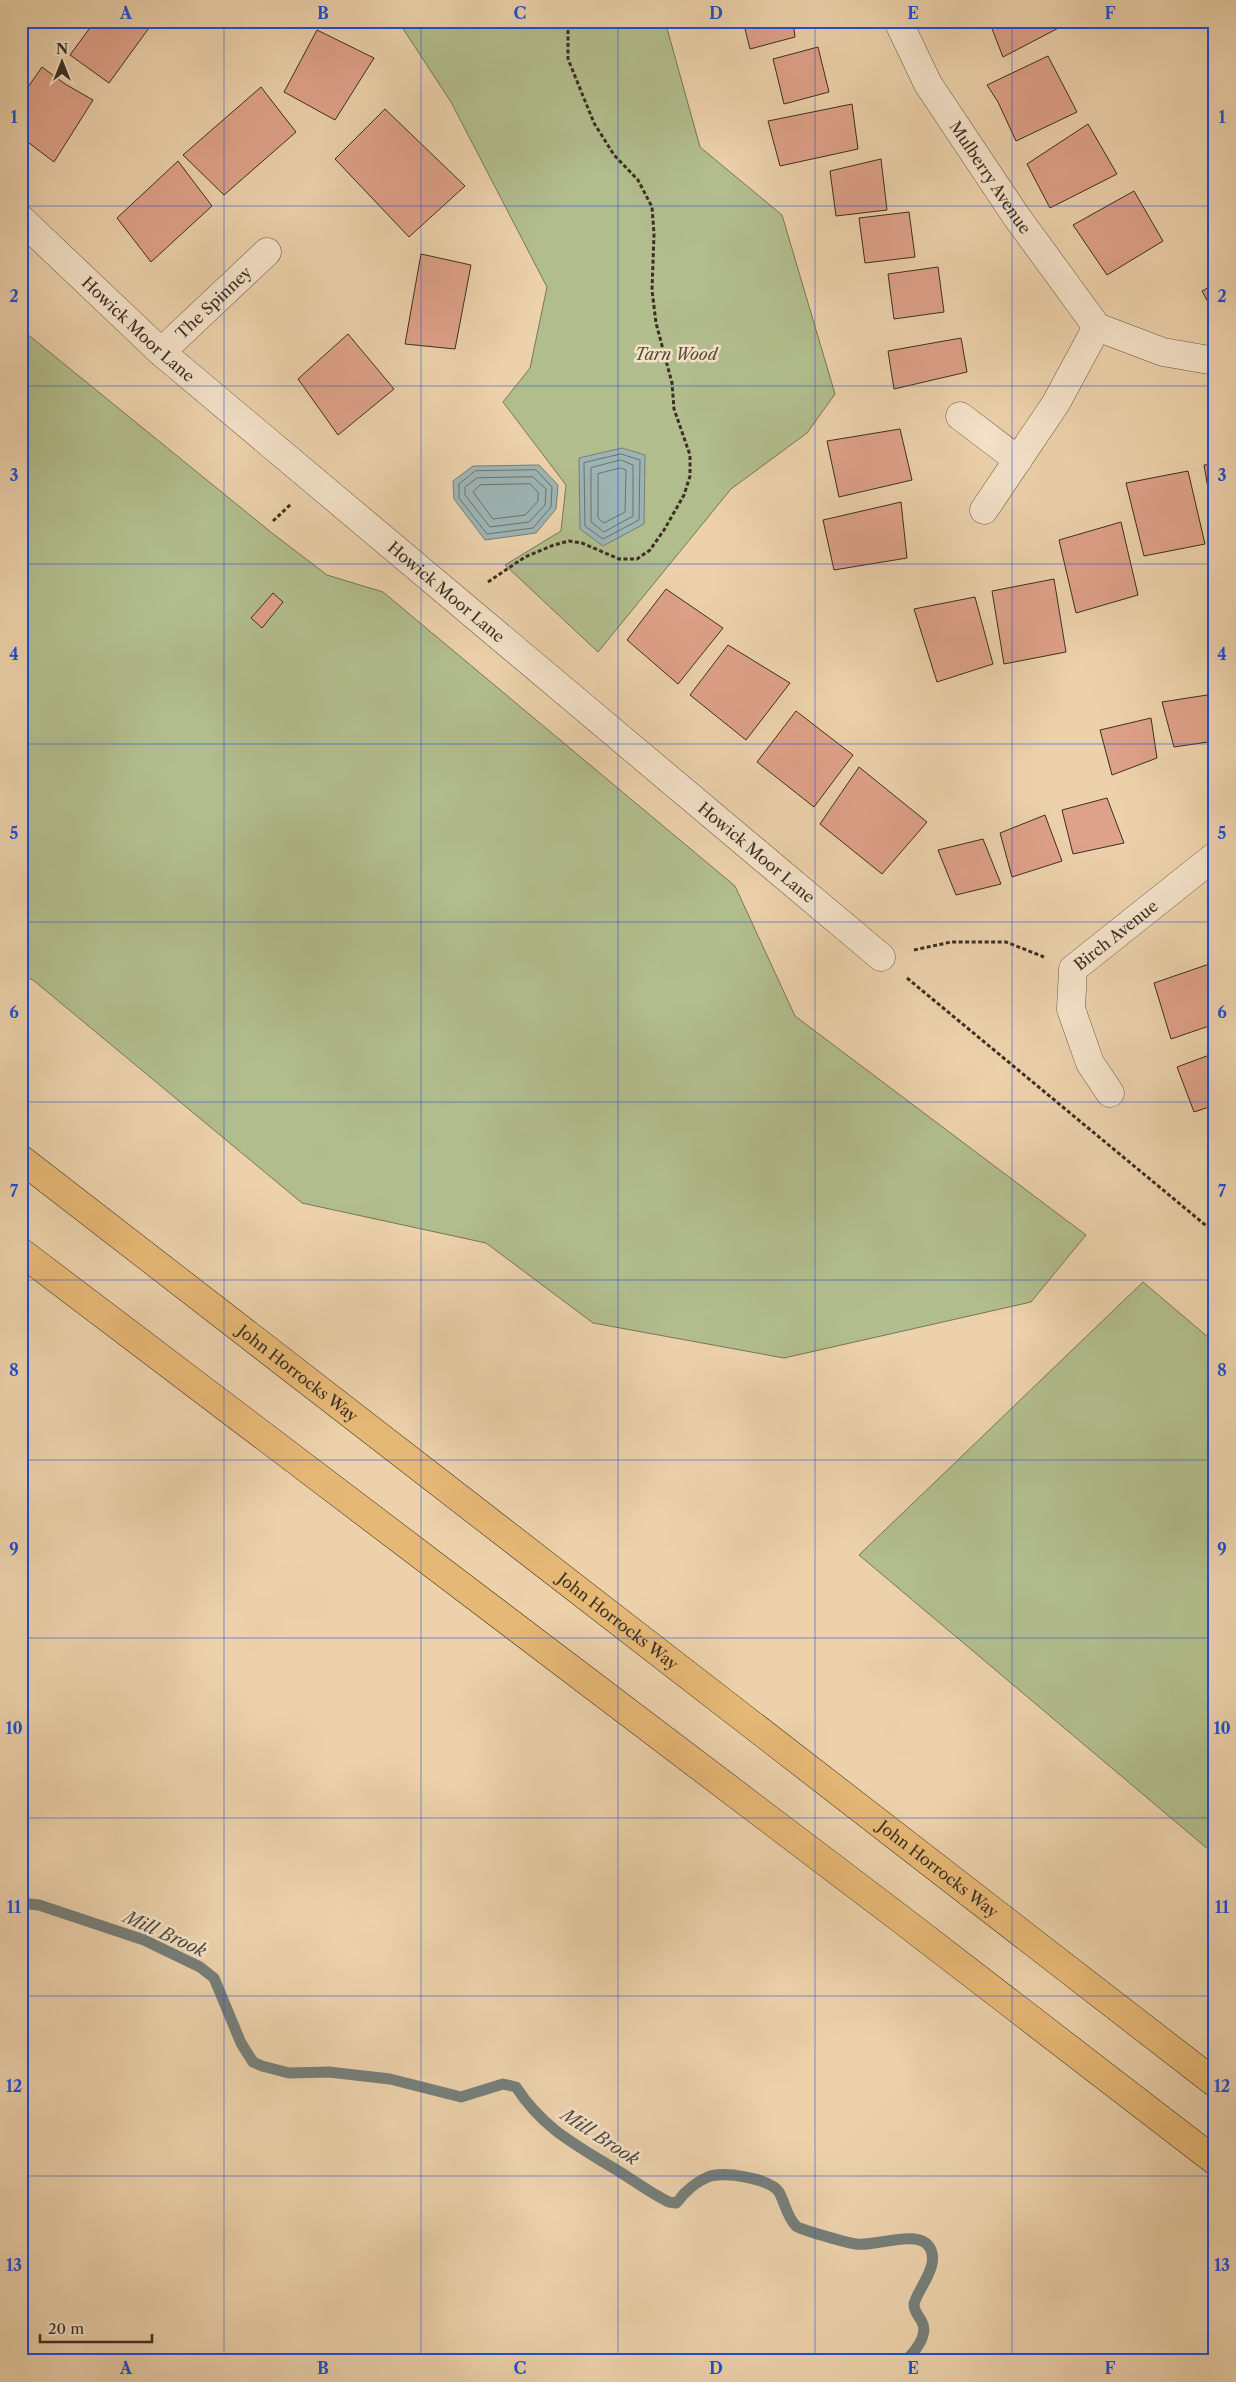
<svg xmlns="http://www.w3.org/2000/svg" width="1236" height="2382" viewBox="0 0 1236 2382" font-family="'Libre Caslon Text',serif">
<rect width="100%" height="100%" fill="#ecd1ab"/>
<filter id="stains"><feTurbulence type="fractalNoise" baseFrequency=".004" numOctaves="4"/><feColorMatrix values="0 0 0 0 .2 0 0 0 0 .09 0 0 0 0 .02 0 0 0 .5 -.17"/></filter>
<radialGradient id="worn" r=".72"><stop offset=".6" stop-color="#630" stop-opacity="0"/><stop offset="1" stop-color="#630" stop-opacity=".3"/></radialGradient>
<path fill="#b2bd8d" stroke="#777658" d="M398 21H665L700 147 782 215 835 394 807 433 731 489 598 652 505 565 561 531 566 485 503 402 530 368 547 287 451 102Z
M21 329 272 533 327 575 383 592 735 886 795 1016 1086 1235 1031 1302 784 1358 593 1323 486 1243 302 1203 33 980 21 975Z
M1143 1282 1215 1343V1855L859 1555Z"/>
<path fill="#9db4b4" stroke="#767f7a" d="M622 448 645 455 644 524 603 546 580 529 579 458Z
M539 465 558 485 556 509 536 533 485 540 454 499 453 481 473 466Z"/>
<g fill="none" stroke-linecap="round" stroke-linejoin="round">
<path stroke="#6c726b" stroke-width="1" d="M621 454 640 460 639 520 603 539 585 526 584 463Z
M621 460 633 465V516L604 532 591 522V468Z
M621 468 626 470 625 512 604 523 598 518V474Z
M536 470 552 487 551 507 533 528 487 534 459 498V484L475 471Z
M533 477 546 489 545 505 529 522 490 527 465 495V487L477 478Z
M530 484 538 492V501L525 515 493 519 473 492 480 485Z"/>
<path stroke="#767f7a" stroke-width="11" d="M21 1903 39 1905 144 1940 200 1967 214 1978 241 2043 253 2062 262 2066 289 2073 329 2072 390 2079 461 2097 503 2084 516 2087C544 2130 578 2146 620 2172 636 2182 652 2194 669 2202L676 2203C680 2200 682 2195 686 2192 691 2187 701 2180 708 2177 722 2171 770 2178 779 2192 785 2203 787 2217 796 2226 799 2229 850 2244 857 2244 875 2247 919 2228 930 2248 940 2266 918 2288 914 2304 914 2312 919 2316 922 2322 929 2335 914 2353 905 2361"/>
</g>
<path fill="#dea189" stroke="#3c2f22" d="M95 21H154L109 83 70 55Z
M743 21H793L795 37 750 49Z
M989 21H1070V22L1003 57Z
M317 30 374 58 335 120 284 92Z
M818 47 829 92 784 104 773 59Z
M1048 56 1077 112 1016 141 998 102 987 85Z
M42 67 65 84 93 100 54 162 21 137V97Z
M261 87 296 132 224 195 183 155Z
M852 104 858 149 780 166 768 121Z
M385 109 465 186 409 237 335 159Z
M1088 124 1117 174 1050 208 1027 164Z
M881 159 887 210 836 216 830 171Z
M178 161 212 206 151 262 117 218Z
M1134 191 1163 241 1107 275 1073 225Z
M909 212 915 257 865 263 859 218Z
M421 254 471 265 455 349 405 344Z
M938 267 944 312 894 319 888 274Z
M1215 284V315L1202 291Z
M348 334 394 389 338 435 298 379Z
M961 338 967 372 894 389 888 351Z
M900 429 912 480 839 497 827 441Z
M1215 464V529L1204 465Z
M1188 471 1205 544 1144 556 1126 483Z
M901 502 907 558 834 570 823 520Z
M1121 522 1138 595 1076 613 1059 540Z
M1054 579 1066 652 1004 664 992 591Z
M666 589 723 628 678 684 627 640Z
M273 593 283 602 262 628 251 618Z
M975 597 993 664 937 682 914 609Z
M728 645 790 683 746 740 690 695Z
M1207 695 1215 726V741L1174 747 1162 702Z
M796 711 853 755 814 807 757 762Z
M1151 718 1157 758 1112 775 1100 730Z
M859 767 927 822 882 874 820 824Z
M1107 798 1124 843 1073 854 1062 810Z
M1045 815 1062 861 1012 877 1000 833Z
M983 839 1001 884 956 895 938 850Z
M1215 962V1024L1171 1039 1154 983Z
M1215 1053V1105L1194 1112 1177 1067Z"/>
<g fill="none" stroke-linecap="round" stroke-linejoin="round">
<defs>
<g id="street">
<path id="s1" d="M898 21 928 84 1016 216 1097 327 1163 352 1215 361"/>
<path id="s2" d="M21 219 161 352 881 957"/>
<path id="s3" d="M161 352 267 252"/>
<path d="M960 416 1018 460"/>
<path d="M984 510 1056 403 1097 327"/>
<path id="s4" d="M1110 1093 1090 1063 1071 1009 1073 969 1215 856"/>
</g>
<g id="highway">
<path id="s5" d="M21 1159 1215 2083"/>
<path d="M21 1252 902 1920 1215 2161"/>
</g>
</defs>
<use href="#street" stroke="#685844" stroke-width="29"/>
<use href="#highway" stroke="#3c2f22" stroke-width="29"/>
<path stroke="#3c2f22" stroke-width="3" stroke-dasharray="4 2.5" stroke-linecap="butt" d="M273 521 291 504
M488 582 525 557 554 545 569 541 582 543 619 559H637L650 550 664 530 684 495 690 476V455L674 409 672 383 656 323 652 290 654 234 652 207 638 180 614 155 594 123 568 59V21
M914 950 951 942H1006L1044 957
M907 978 1215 1233"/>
<use href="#street" stroke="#f3e1c8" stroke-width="28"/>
<use href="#highway" stroke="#e6b876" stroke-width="28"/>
</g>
<path fill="none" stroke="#1d4ed8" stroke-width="1" stroke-opacity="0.55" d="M224 21V2361M421 21V2361M618 21V2361M815 21V2361M1012 21V2361M21 206H1215M21 386H1215M21 564H1215M21 744H1215M21 922H1215M21 1102H1215M21 1280H1215M21 1460H1215M21 1638H1215M21 1818H1215M21 1996H1215M21 2176H1215"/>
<g text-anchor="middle" stroke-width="5" stroke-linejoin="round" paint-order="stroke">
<g font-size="16" fill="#3c2f22" stroke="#f3e1c8">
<text dy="6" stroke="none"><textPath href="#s1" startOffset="182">Mulberry Avenue</textPath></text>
<text dy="6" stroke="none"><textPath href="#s3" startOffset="72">The Spinney</textPath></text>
<text dy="6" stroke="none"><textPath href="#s2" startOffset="161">Howick Moor Lane</textPath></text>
<text dy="6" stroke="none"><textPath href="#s2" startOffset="566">Howick Moor Lane</textPath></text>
<text dy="6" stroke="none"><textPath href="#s2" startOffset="971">Howick Moor Lane</textPath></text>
<text dy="6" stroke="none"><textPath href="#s4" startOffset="188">Birch Avenue</textPath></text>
<text dy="6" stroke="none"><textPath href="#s5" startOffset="350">John Horrocks Way</textPath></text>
<text dy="6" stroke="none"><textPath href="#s5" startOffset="755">John Horrocks Way</textPath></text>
<text dy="6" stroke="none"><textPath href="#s5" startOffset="1160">John Horrocks Way</textPath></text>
</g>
<g font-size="16" font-style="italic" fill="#544b37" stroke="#f3e1c8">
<text x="676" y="360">Tarn Wood</text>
</g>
<g font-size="18" font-style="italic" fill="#4f4a3f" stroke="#f3e1c8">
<text transform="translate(165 1934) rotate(24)" y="6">Mill Brook</text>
<text transform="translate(600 2137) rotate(33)" y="6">Mill Brook</text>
</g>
</g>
<rect width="1236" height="2382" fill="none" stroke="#ecd1ab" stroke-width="55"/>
<g transform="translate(62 62)" stroke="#f3e1c8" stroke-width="4" paint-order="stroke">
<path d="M0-4L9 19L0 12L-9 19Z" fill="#3c2f22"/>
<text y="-8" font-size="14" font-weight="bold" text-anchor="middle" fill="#3c2f22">N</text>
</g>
<path d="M40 2334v8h112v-8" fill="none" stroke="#3c2f22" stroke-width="2.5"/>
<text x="48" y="2334" font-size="15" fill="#3c2f22" stroke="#f3e1c8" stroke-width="4" paint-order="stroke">20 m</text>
<rect x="28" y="28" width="1180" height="2326" fill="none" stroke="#1d4ed8" stroke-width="2"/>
<g font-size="16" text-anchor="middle" font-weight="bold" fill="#1d4ed8">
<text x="126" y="19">A</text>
<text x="323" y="19">B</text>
<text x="520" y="19">C</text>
<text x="716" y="19">D</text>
<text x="913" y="19">E</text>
<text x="1110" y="19">F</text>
<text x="14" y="123">1</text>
<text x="1222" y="123">1</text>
<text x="14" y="302">2</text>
<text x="1222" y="302">2</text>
<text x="14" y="481">3</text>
<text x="1222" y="481">3</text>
<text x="14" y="660">4</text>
<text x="1222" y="660">4</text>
<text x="14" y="839">5</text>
<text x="1222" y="839">5</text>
<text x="14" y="1018">6</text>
<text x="1222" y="1018">6</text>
<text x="14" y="1197">7</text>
<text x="1222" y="1197">7</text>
<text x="14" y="1376">8</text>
<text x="1222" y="1376">8</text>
<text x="14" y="1555">9</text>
<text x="1222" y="1555">9</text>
<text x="14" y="1734">10</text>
<text x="1222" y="1734">10</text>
<text x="14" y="1913">11</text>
<text x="1222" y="1913">11</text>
<text x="14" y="2092">12</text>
<text x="1222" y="2092">12</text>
<text x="14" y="2271">13</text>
<text x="1222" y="2271">13</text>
<text x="126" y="2374">A</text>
<text x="323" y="2374">B</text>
<text x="520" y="2374">C</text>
<text x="716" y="2374">D</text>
<text x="913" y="2374">E</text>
<text x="1110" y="2374">F</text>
</g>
<rect width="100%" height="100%" filter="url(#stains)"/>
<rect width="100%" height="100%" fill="url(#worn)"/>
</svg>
